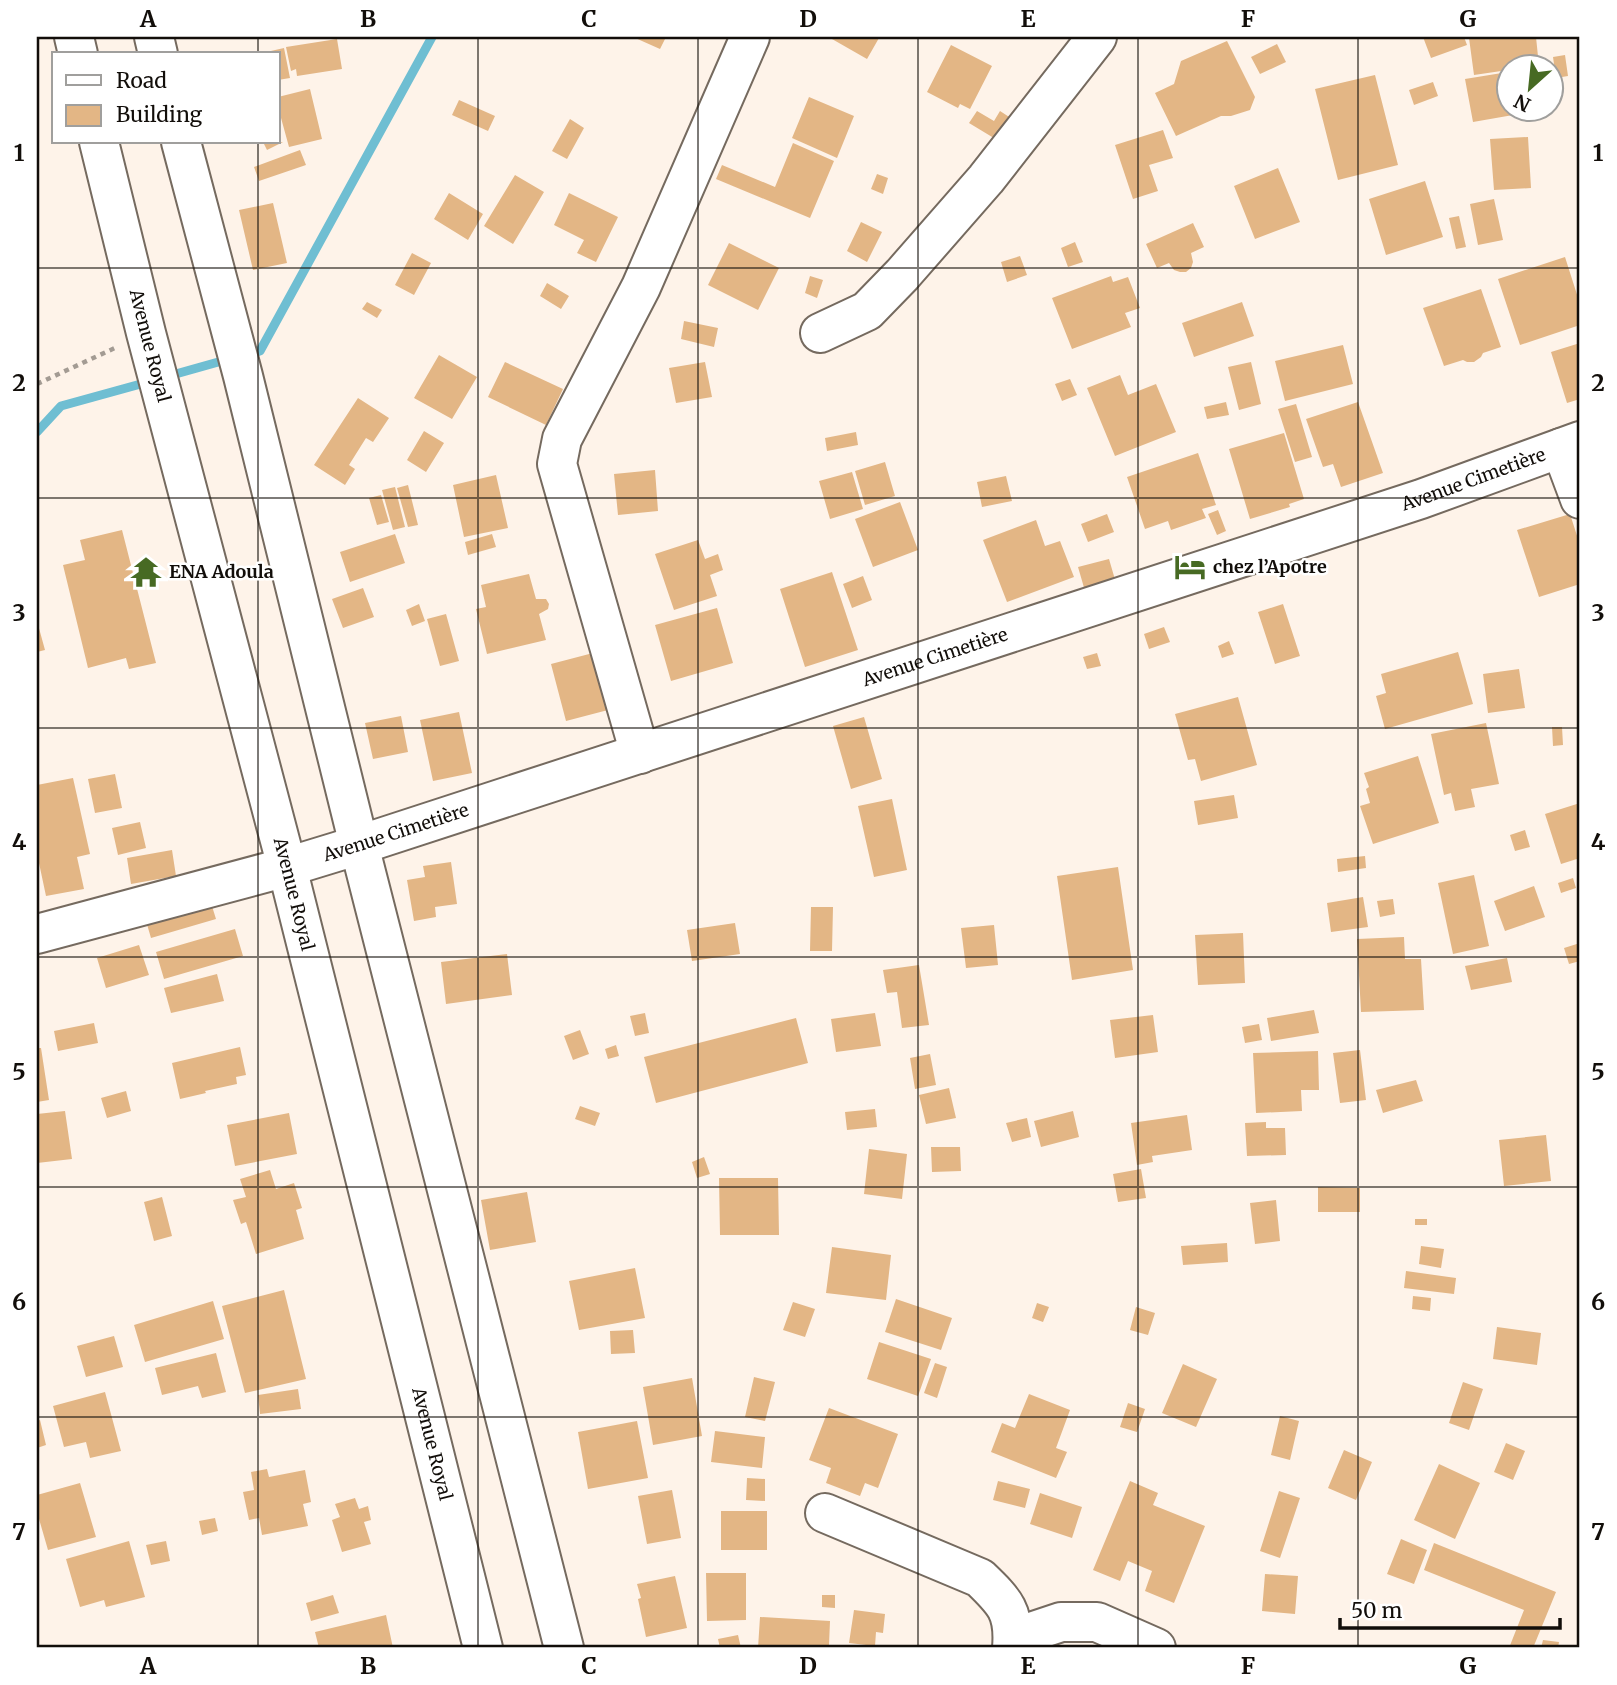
<svg xmlns="http://www.w3.org/2000/svg" width="1617" height="1685" viewBox="0 0 1617 1685" font-family="Merriweather,serif">
<rect width="100%" height="100%" fill="#fef3e9"/>
<g fill="none" stroke-linecap="round" stroke-linejoin="round">
<path stroke="#6fbed2" stroke-width="9" d="M246 355 260 351 432 37
M165 377 229 359
M37 432 61 406 148 382"/>
</g>
<path fill="#e3b685" d="M633 37H666L660 49Z
M834 37H876L879 38 867 59 832 39Z
M1423 37H1464L1467 45 1431 58Z
M1482 37H1536L1539 66H1508V70L1474 75 1469 38Z
M337 39 342 69 297 76 296 69 291 71 286 47Z
M1227 41 1255 97 1250 110 1231 116H1221L1176 136 1155 93 1174 84 1181 61Z
M1277 44 1286 62 1260 74 1251 57Z
M951 45 992 66 970 109 960 104 958 108 927 92Z
M284 48 290 78 278 80V54L262 53Z
M1565 55 1568 76 1556 78 1553 57Z
M1508 72V108H1530L1531 112 1473 122 1465 79Z
M1375 75 1398 165 1338 180 1315 89Z
M1433 82 1438 96 1414 105 1409 90Z
M310 89 322 139 289 147 278 107V97Z
M809 97 854 116 837 158 792 138Z
M459 100 495 116 488 131 452 115Z
M977 111 994 121 1000 111 1020 124 1007 146 969 123Z
M570 119 584 128 567 159 552 151Z
M1163 130 1173 158 1149 165 1158 191 1133 199 1115 145Z
M1528 137 1531 188 1494 190 1490 139Z
M263 142H283L267 150Z
M793 143 834 161 810 218 716 179 722 165 775 187Z
M300 150 306 165 259 181 254 167Z
M1278 168 1300 222 1255 239 1234 186Z
M877 174 888 178 883 194 871 189Z
M515 175 544 192 513 244 484 226Z
M1425 181 1443 237 1386 255 1369 199Z
M449 193 483 214 468 240 434 219Z
M569 193 618 217 596 262 577 253 584 240 554 225Z
M1494 199 1503 240 1478 245 1470 204Z
M273 203 287 263 253 270 239 210Z
M1459 216 1466 247 1456 249 1449 218Z
M861 222 882 232 867 262 847 251Z
M1193 223 1204 247 1191 253 1193 262 1191 268 1186 272H1180L1174 270 1169 263 1157 268 1146 244Z
M1075 242 1083 262 1068 267 1061 248Z
M729 243 779 268 758 310 708 285Z
M412 253 431 263 414 295 395 285Z
M1020 256 1027 275 1007 282 1001 262Z
M1565 257 1580 304V325L1520 345 1498 279Z
M810 276 823 280 817 298 805 293Z
M1111 276 1113 282 1128 277 1140 308 1125 313 1131 327 1072 349 1052 298Z
M547 283 569 296 561 309 540 296Z
M1481 289 1501 347 1483 353 1481 357 1474 362H1467L1463 360 1444 366 1423 308Z
M367 302 382 310 377 318 362 309Z
M1242 302 1254 336 1194 357 1182 323Z
M684 321 718 328 714 347 681 339Z
M1580 343V399L1567 403 1551 352Z
M1343 345 1353 384 1285 401 1275 361Z
M439 355 477 377 452 419 414 398Z
M505 362 563 389 546 425 488 397Z
M705 362 712 397 676 403 669 368Z
M1251 362 1261 404 1239 410 1228 367Z
M1120 375 1128 395 1156 384 1176 432 1115 456 1087 388Z
M1070 379 1077 395 1062 401 1055 384Z
M358 398 389 418 373 442 366 438 349 465 355 469 345 485 314 465Z
M1226 402 1229 415 1207 419 1204 407Z
M1358 402 1383 473 1341 487 1333 464 1323 467 1306 419Z
M1296 404 1312 457 1295 462 1278 409Z
M424 431 444 443 426 472 407 460Z
M856 432 858 445 827 451 825 438Z
M1284 433 1304 499 1289 504 1290 507 1250 519 1229 449Z
M1198 453 1216 505 1202 509 1206 518 1171 530 1168 521 1145 529 1127 477Z
M885 462 895 496 865 505 855 471Z
M655 470 658 511 618 515 614 474Z
M852 472 863 509 830 519 819 481Z
M496 475 508 528 464 537 453 485Z
M1006 476 1012 501 982 507 977 482Z
M408 485 418 525 408 527 397 488Z
M395 487 405 527 393 530 382 490Z
M381 495 389 522 377 525 369 498Z
M900 502 918 550 873 567 855 519Z
M1218 510 1226 531 1217 535 1208 514Z
M1107 514 1114 532 1088 542 1081 524Z
M1570 514 1580 545V584L1539 597 1517 530Z
M1036 520 1045 546 1060 541 1074 577 1007 602 983 540Z
M122 530 156 663 129 669 126 658 88 668 63 565 85 560 80 540Z
M395 534 405 563 350 582 340 552Z
M492 534 496 547 468 555 465 542Z
M698 540 705 559 718 554 723 570 710 575 717 596 674 610 655 554Z
M1109 559 1116 583 1085 591 1078 567Z
M832 572 858 650 805 667 780 589Z
M529 574 536 599H546L549 604 548 609 539 614 546 640 487 654 476 609 486 607 481 585Z
M863 576 872 600 852 608 843 584Z
M363 588 374 617 343 628 332 599Z
M419 604 425 621 412 626 406 610Z
M1283 604 1300 656 1275 664 1258 612Z
M717 608 733 663 671 681 655 625Z
M446 614 459 661 440 666 427 619Z
M37 621 45 650 37 652Z
M1164 627 1170 642 1149 649 1144 634Z
M1229 641 1234 654 1222 658 1218 646Z
M1458 652 1473 704 1385 729 1376 696 1386 693 1381 674Z
M593 653 608 710 566 721 551 664Z
M1097 653 1101 666 1087 669 1083 657Z
M1519 669 1525 708 1488 713 1483 674Z
M1238 697 1257 765 1201 781 1195 759 1188 760 1175 714Z
M459 712 472 773 433 781 420 720Z
M401 716 408 752 373 759 365 723Z
M864 717 882 779 851 789 833 726Z
M1486 723 1499 784 1471 789 1475 807 1455 811 1451 793 1444 795 1431 734Z
M1552 727H1562L1563 745 1553 746Z
M1418 756 1439 823 1373 844 1360 806 1370 803 1366 789 1369 787 1364 773Z
M115 774 122 808 95 813 88 779Z
M73 778 90 854 77 857 84 889 46 896 39 863H37V785Z
M1234 795 1238 818 1198 825 1194 801Z
M892 799 907 870 874 877 858 806Z
M1580 803V858L1561 864 1545 814Z
M140 822 146 848 118 855 112 828Z
M1525 830 1530 847 1515 851 1510 835Z
M172 850 176 876 131 884 127 858Z
M1365 856 1366 868 1338 872 1337 859Z
M451 862 457 904 435 907 436 917 414 921 407 880 425 877 423 866Z
M1118 867 1133 970 1072 980 1057 876Z
M1474 875 1489 946 1453 954 1438 883Z
M1573 878 1576 888 1561 893 1558 883Z
M1534 886 1545 917 1505 931 1494 901Z
M1363 897 1368 927 1331 932 1327 903Z
M1393 899 1395 914 1380 917 1377 901Z
M211 903 216 919 151 938 146 921Z
M811 907H833L832 951H810Z
M735 923 740 954 692 961 687 930Z
M994 925 998 965 966 968 961 928Z
M235 929 243 956 164 979 156 952Z
M1243 933 1245 983 1198 985 1195 935Z
M1404 937 1405 959H1421L1424 1010 1361 1012 1357 939Z
M1580 943V961L1569 964 1564 948Z
M139 945 149 975 106 988 97 958Z
M507 954 512 995 446 1004 441 962Z
M1507 958 1512 982 1471 990 1465 966Z
M919 965 929 1025 902 1028 897 992 887 993 883 970Z
M217 974 224 1001 171 1013 164 988Z
M1314 1010 1319 1033 1271 1041 1267 1018Z
M645 1013 649 1033 635 1036 630 1016Z
M875 1013 881 1046 836 1052 831 1019Z
M1153 1015 1158 1052 1115 1058 1110 1020Z
M796 1018 808 1063 656 1103 644 1057Z
M94 1023 98 1043 58 1051 54 1031Z
M1259 1024 1262 1040 1245 1043 1242 1027Z
M580 1030 589 1054 573 1060 564 1036Z
M616 1045 619 1056 608 1059 605 1049Z
M240 1047 246 1075 236 1077 237 1084 205 1091 206 1093 180 1099 172 1063Z
M37 1048H41L49 1100 37 1102Z
M1360 1050 1366 1100 1340 1103 1333 1053Z
M1318 1051 1319 1090H1301L1302 1111 1256 1113 1253 1053Z
M930 1054 936 1085 915 1089 910 1058Z
M1416 1080 1423 1101 1383 1113 1376 1090Z
M949 1088 956 1118 926 1124 919 1095Z
M126 1091 131 1111 107 1118 101 1098Z
M580 1106 600 1113 595 1126 575 1119Z
M875 1109 877 1127 847 1130 845 1112Z
M65 1111 72 1159 37 1163V1114Z
M1073 1111 1079 1137 1041 1147 1034 1121Z
M289 1113 297 1154 235 1166 227 1125Z
M1187 1115 1192 1150 1152 1156 1153 1162 1137 1165 1131 1123Z
M1027 1118 1031 1137 1012 1142 1006 1123Z
M1266 1122V1128H1285L1286 1155 1247 1156 1245 1123Z
M1546 1135 1551 1181 1504 1186 1499 1140Z
M931 1147H960L961 1171 932 1172Z
M869 1149 907 1154 902 1199 864 1194Z
M704 1157 710 1174 697 1178 692 1162Z
M1141 1169 1146 1198 1118 1202 1113 1174Z
M270 1170 276 1189 294 1183 302 1208 296 1210 304 1239 256 1254 246 1222 241 1224 233 1200 246 1197 240 1179Z
M719 1178H778L779 1235H720Z
M1318 1187 1360 1188V1212H1318Z
M527 1192 536 1242 490 1250 481 1200Z
M162 1197 172 1236 154 1241 144 1202Z
M1276 1200 1280 1241 1255 1244 1250 1203Z
M1415 1219H1427V1225H1415Z
M1227 1243 1228 1262 1183 1265 1181 1246Z
M1421 1246 1444 1249 1441 1268 1419 1264Z
M832 1247 891 1255 886 1300 826 1293Z
M635 1268 645 1318 579 1330 569 1281Z
M1406 1271 1456 1278 1454 1294 1404 1288Z
M284 1290 306 1379 245 1393 222 1306Z
M1413 1296 1431 1298 1430 1311 1412 1309Z
M896 1299 952 1318 941 1350 885 1332Z
M213 1301 224 1339 145 1362 134 1325Z
M793 1302 815 1309 805 1337 783 1330Z
M1037 1303 1049 1307 1043 1322 1032 1318Z
M1136 1307 1155 1313 1148 1335 1130 1330Z
M1497 1327 1541 1333 1537 1365 1493 1359Z
M633 1330 635 1353 611 1354 610 1331Z
M114 1336 123 1367 86 1377 77 1346Z
M879 1342 931 1359 918 1396 867 1379Z
M216 1353 226 1392 202 1398 198 1386 162 1395 155 1368Z
M935 1363 947 1367 937 1398 924 1393Z
M1183 1364 1217 1379 1196 1427 1162 1413Z
M754 1377 775 1382 765 1421 745 1417Z
M692 1378 702 1436 653 1445 643 1387Z
M1463 1382 1483 1389 1469 1430 1449 1423Z
M298 1389 301 1409 260 1414 258 1395Z
M105 1392 121 1451 90 1458 86 1442 64 1447 53 1406Z
M1029 1394 1070 1410 1056 1448 1067 1452 1056 1478 991 1452 1002 1423 1015 1428Z
M1128 1403 1145 1409 1137 1432 1120 1427Z
M829 1408 898 1434 878 1488 865 1483 860 1496 826 1483 831 1468 809 1460Z
M1280 1416 1299 1421 1290 1460 1271 1455Z
M40 1420 46 1445 37 1448V1421Z
M637 1421 648 1478 588 1489 578 1432Z
M715 1431 765 1437 762 1468 711 1462Z
M1506 1443 1525 1451 1513 1480 1494 1472Z
M1344 1450 1372 1462 1356 1500 1328 1488Z
M1439 1464 1480 1483 1455 1539 1414 1520Z
M267 1469 269 1477 305 1470 311 1502 303 1504 308 1526 262 1535 259 1518 249 1520 243 1492 254 1490 251 1472Z
M747 1478 765 1479V1501L746 1500Z
M998 1481 1030 1489 1025 1508 993 1500Z
M1130 1481 1158 1493 1153 1505 1205 1526 1174 1603 1145 1591 1152 1571 1128 1561 1120 1581 1093 1570Z
M80 1483 96 1537 48 1550 37 1512V1495Z
M672 1490 681 1538 647 1544 638 1496Z
M1279 1491 1300 1498 1280 1558 1260 1551Z
M1040 1493 1082 1507 1072 1538 1030 1524Z
M355 1498 359 1509 368 1506 371 1520 364 1522 371 1544 342 1552 332 1520 340 1517 335 1504Z
M721 1511H767V1550H721Z
M215 1518 218 1531 202 1535 199 1521Z
M1401 1539 1427 1550 1414 1584 1387 1574Z
M129 1541 145 1597 106 1607 104 1600 80 1607 66 1559Z
M166 1541 170 1561 151 1565 146 1545Z
M1434 1543 1556 1592 1533 1648H1509L1524 1610 1424 1570Z
M706 1573H746V1620L707 1621Z
M1265 1574 1298 1576 1295 1614 1262 1611Z
M675 1576 687 1628 646 1637 638 1599 641 1598 637 1584Z
M333 1595 339 1613 311 1621 306 1603Z
M822 1595H835V1608L822 1607Z
M854 1610 885 1614 883 1633 876 1632 875 1646 849 1643Z
M386 1615 393 1648H319L315 1632Z
M760 1617 830 1621 829 1645H815L814 1648H758Z
M738 1635 741 1648H720L718 1639Z
M1543 1640 1559 1642 1558 1648H1541Z"/>
<g fill="none" stroke-linecap="round" stroke-linejoin="round">
<defs>
<g id="minor">
<path d="M74 37 78 54"/>
<path d="M154 37 158 54"/>
<path id="s1" d="M99 142 146 333 287 867 483 1648"/>
<path d="M181 142 243 376 359 845 564 1648"/>
<path d="M820 333 867 311 902 275 986 179 1097 37"/>
<path d="M1561 448 1580 499"/>
<path d="M640 754 557 464 562 439 641 287 750 37"/>
<path id="s2" d="M37 934 287 867 359 845 1421 499 1580 441"/>
<path d="M825 1513 980 1578C1005 1602 1015 1612 1012 1648"/>
<path d="M1017 1648 1034 1631 1061 1622H1097L1156 1648"/>
</g>
</defs>
<use href="#minor" stroke="#756a5f" stroke-width="42"/>
<path stroke="#a39b93" stroke-width="4.5" stroke-dasharray="5 5" stroke-linecap="butt" d="M37 384 117 347"/>
<use href="#minor" stroke="#fff" stroke-width="38"/>
</g>
<path fill="none" stroke="#120e0a" stroke-width="2" stroke-opacity="0.55" d="M258 37V54M478 37V1648M698 37V1648M918 37V1648M1138 37V1648M1358 37V1648M258 142V1648M37 268H1580M37 498H1580M37 728H1580M37 957H1580M37 1187H1580M37 1417H1580"/>
<defs>
<symbol id="hotel-bare" viewBox="-9 -9 18 18"><path d="M-6-4.5h1.5V1H6V5H4.5V3h-9V5H-6ZM-4 0a1.8 1.8 0 1 1 3.6 0ZM.5 0V-2.5h3Q6-2.5 6 0Z" fill="#476a23" stroke="#fff" stroke-width="2.5" paint-order="stroke"/></symbol>
<symbol id="temple-bare" viewBox="-9 -9 18 18"><path d="M0-6L5-2H3V0L6.5 2.5H4V6H1.5V3h-3V6H-4V2.5H-6.5L-3 0V-2H-5Z" fill="#476a23" stroke="#fff" stroke-width="2.5" paint-order="stroke"/></symbol>
</defs>
<g fill-rule="evenodd">
<use href="#hotel-bare" x="1168" y="545" width="44" height="44"/>
<use href="#temple-bare" x="124" y="550" width="44" height="44"/>
</g>
<g text-anchor="middle" stroke-width="5" stroke-linejoin="round" paint-order="stroke">
<g font-size="18" fill="#120e0a" stroke="#fff">
<text dy="6" stroke="none"><textPath href="#s1" startOffset="210">Avenue Royal</textPath></text>
<text dy="6" stroke="none"><textPath href="#s2" startOffset="1507">Avenue Cimetière</textPath></text>
<text dy="6" stroke="none"><textPath href="#s2" startOffset="940">Avenue Cimetière</textPath></text>
<text dy="6" stroke="none"><textPath href="#s2" startOffset="373">Avenue Cimetière</textPath></text>
<text dy="6" stroke="none"><textPath href="#s1" startOffset="777">Avenue Royal</textPath></text>
<text dy="6" stroke="none"><textPath href="#s1" startOffset="1344">Avenue Royal</textPath></text>
</g>
<g font-size="18" font-weight="bold" fill="#120e0a" stroke="#fff" text-anchor="start">
<text x="1213" y="573">chez l’Apotre</text>
<text x="169" y="578">ENA Adoula</text>
</g>
</g>
<rect width="1617" height="1685" fill="none" stroke="#ffffff" stroke-width="77"/>
<rect x="52" y="52" width="228" height="91" fill="#ffffff" stroke="#a09f9d" stroke-width="2"/>
<rect x="66" y="75" width="35" height="10" fill="#ffffff" stroke="#a09f9d" stroke-width="2"/>
<text x="116" y="88" font-size="21" fill="#120e0a">Road</text>
<rect x="66" y="105" width="35" height="21" fill="#e3b685" stroke="#a09f9d" stroke-width="2"/>
<text x="116" y="122" font-size="21" fill="#120e0a">Building</text>
<g transform="translate(1530 88) rotate(207)"><circle r="33" fill="#ffffff" stroke="#a09f9d" stroke-width="2"/>
<path d="M0-5L12 26L0 18L-12 26Z" fill="#476a23"/>
<text y="-10" font-size="19" font-weight="bold" text-anchor="middle" fill="#120e0a">N</text>
</g>
<path d="M1340 1618v10h220v-10" fill="none" stroke="#120e0a" stroke-width="3.5"/>
<text x="1351" y="1618" font-size="21" fill="#120e0a" stroke="#ffffff" stroke-width="5" paint-order="stroke">50 m</text>
<rect x="38" y="38" width="1540" height="1608" fill="none" stroke="#120e0a" stroke-width="2.5"/>
<g font-size="23" text-anchor="middle" font-weight="bold" fill="#120e0a">
<text x="148" y="27">A</text>
<text x="368" y="27">B</text>
<text x="589" y="27">C</text>
<text x="808" y="27">D</text>
<text x="1028" y="27">E</text>
<text x="1248" y="27">F</text>
<text x="1468" y="27">G</text>
<text x="19" y="161">1</text>
<text x="1598" y="161">1</text>
<text x="19" y="391">2</text>
<text x="1598" y="391">2</text>
<text x="19" y="621">3</text>
<text x="1598" y="621">3</text>
<text x="19" y="850">4</text>
<text x="1598" y="850">4</text>
<text x="19" y="1080">5</text>
<text x="1598" y="1080">5</text>
<text x="19" y="1310">6</text>
<text x="1598" y="1310">6</text>
<text x="19" y="1540">7</text>
<text x="1598" y="1540">7</text>
<text x="148" y="1674">A</text>
<text x="368" y="1674">B</text>
<text x="589" y="1674">C</text>
<text x="808" y="1674">D</text>
<text x="1028" y="1674">E</text>
<text x="1248" y="1674">F</text>
<text x="1468" y="1674">G</text>
</g>
</svg>
